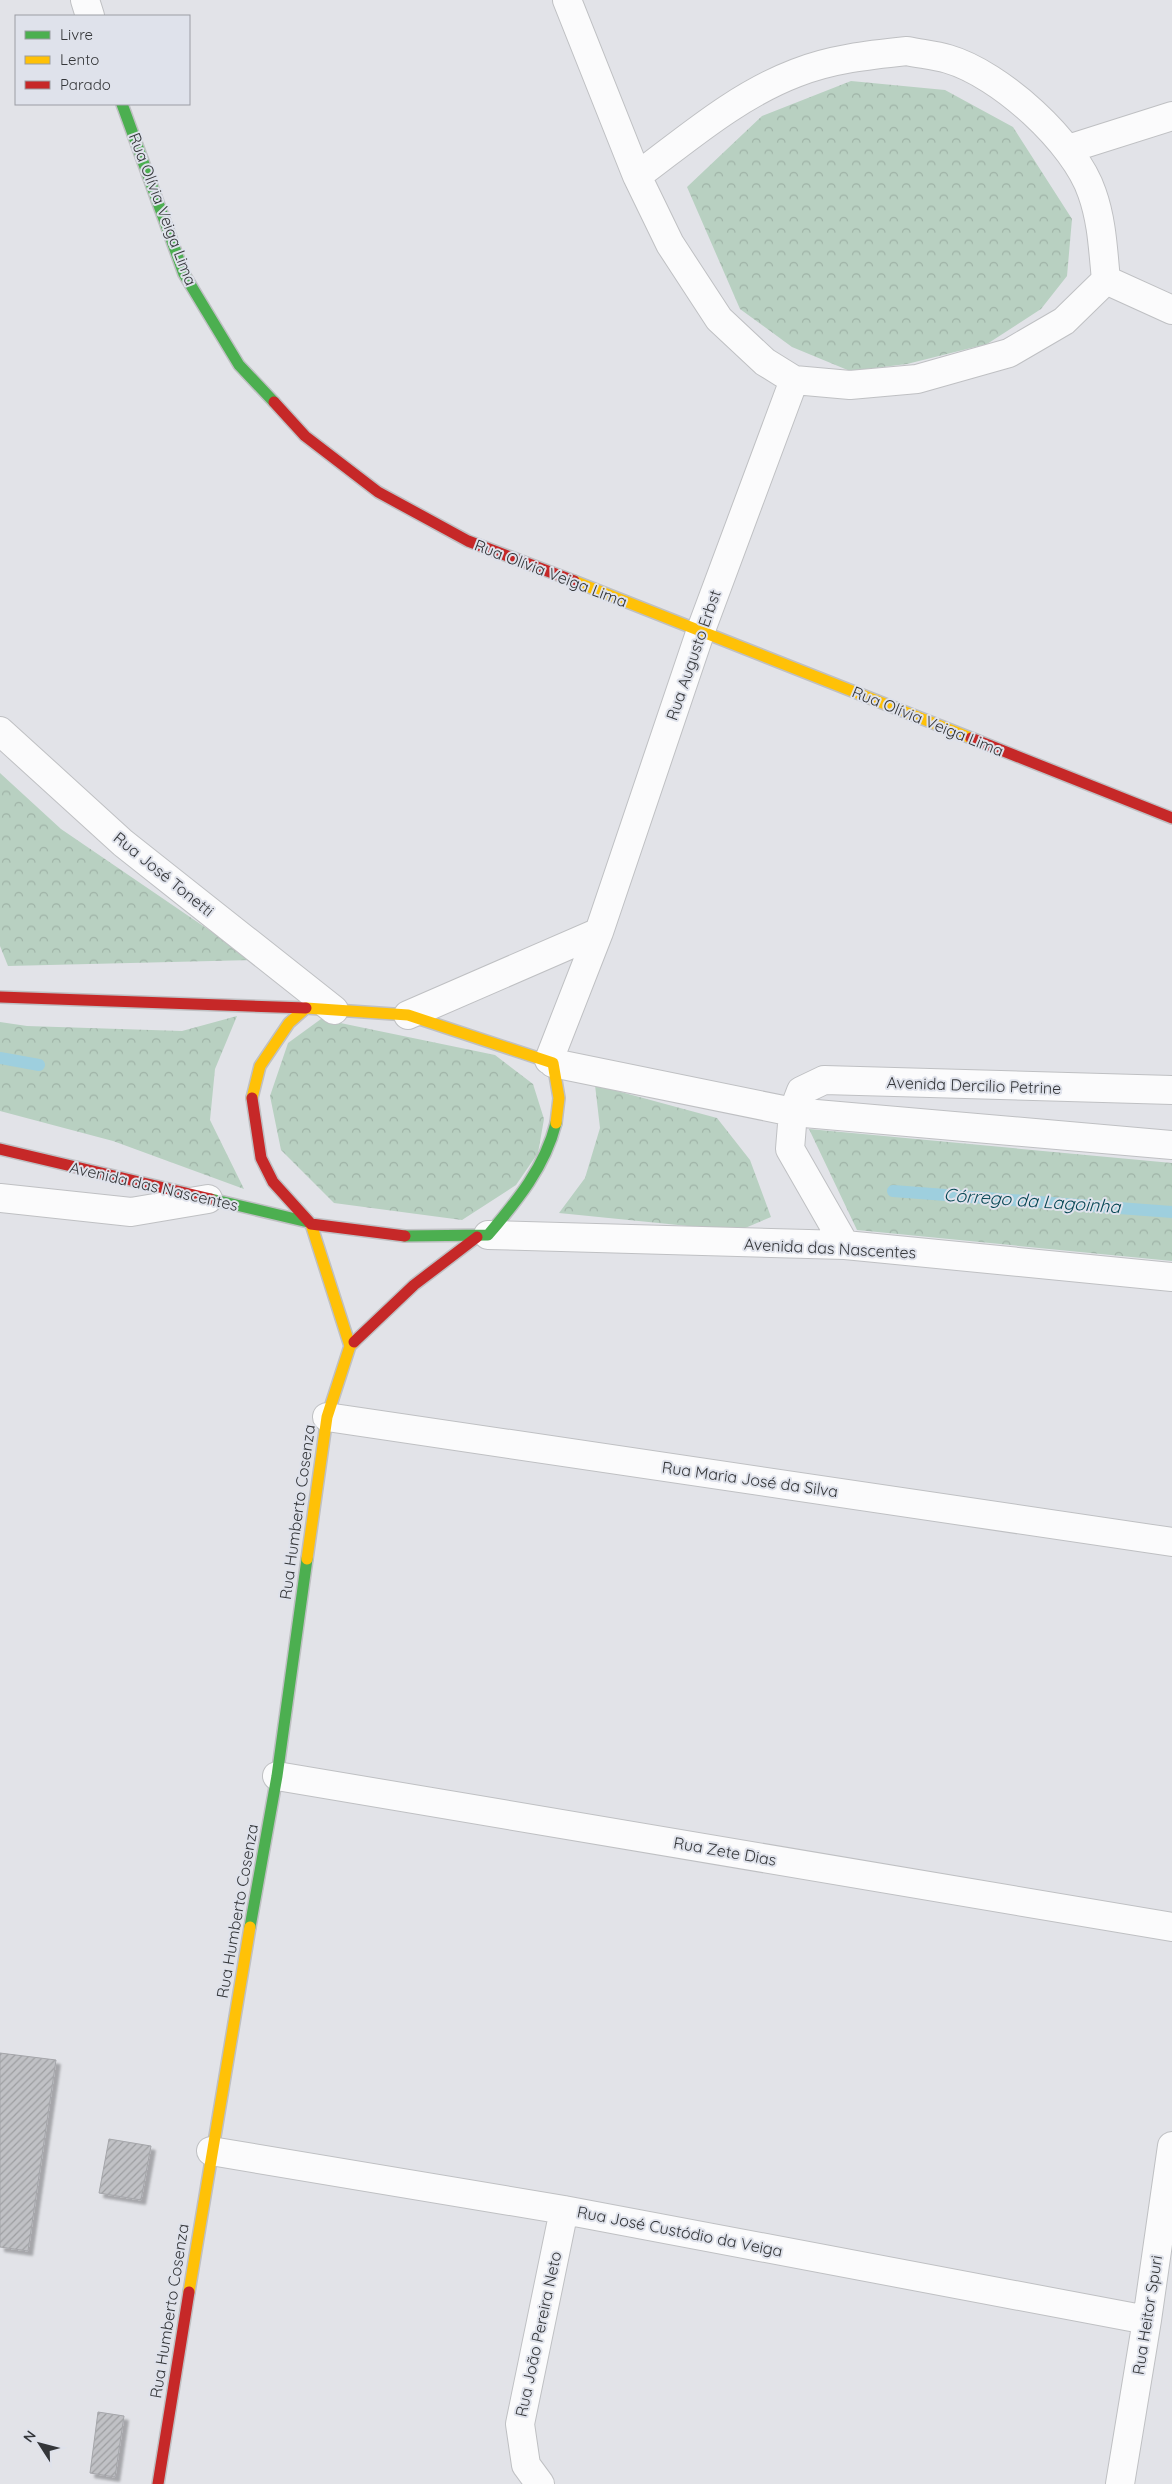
<svg xmlns="http://www.w3.org/2000/svg" width="1172" height="2484" viewBox="0 0 1172 2484" font-family="Quicksand,sans-serif">
<defs>
<pattern id="forest-crowns" width="20" height="18" patternUnits="userSpaceOnUse" patternTransform="scale(1.25)"><rect width="20" height="18" fill="#b8d0c1"/><path d="M2 6a3 3 0 1 1 6 0M12 15a3 3 0 1 1 6 0" fill="none" stroke="#9fb3a7"/></pattern>
<pattern id="building-hatch" width="6" height="6" patternUnits="userSpaceOnUse" patternTransform="scale(1.25)"><rect width="6" height="6" fill="#c0c1c5"/><path d="M-1 1l2-2M0 6l6-6M5 7l2-2" fill="none" stroke="#9d9ea1"/></pattern>
<filter id="shadow"><feDropShadow dx="4.5" dy="4.5" stdDeviation="1" flood-color="#0004"/></filter>
</defs>
<rect width="100%" height="100%" fill="#e2e3e8"/>
<path fill="url(#forest-crowns)" d="M851 81 945 90 1013 127 1072 219 1067 276 1041 309 987 344 907 364 850 371 792 347 740 309 687 187 762 116Z
M0 773 61 829 253 960 8 966 0 946Z
M237 1016 215 1069 210 1120 244 1189 113 1141 0 1111V1022L27 1026 182 1031Z
M321 1019 495 1055 533 1084 544 1119 538 1153 516 1185 462 1220 334 1203 281 1150 270 1096 288 1043Z
M595 1085 717 1118 750 1160 771 1217 738 1231 559 1213 585 1178 600 1128Z
M809 1129 1172 1163V1261L857 1230Z"/>
<g fill="none" stroke-linecap="round" stroke-linejoin="round">
<path stroke="#9ecfde" stroke-width="12" d="M0 1058 39 1065
M893 1191 1172 1212"/>
</g>
<path fill="url(#building-hatch)" stroke="#a4a5a9" filter="url(#shadow)" d="M0 2053 56 2060 28 2251 0 2247Z
M109 2139 151 2146 141 2200 99 2193Z
M98 2412 124 2416 115 2477 90 2473Z"/>
<g fill="none" stroke-linecap="round" stroke-linejoin="round">
<defs>
<path id="street" d="M85 0 90 16
M567 0 637 176
M907 51C921 54 935 55 948 59 1000 74 1075 142 1092 193 1102 221 1103 250 1106 280L1064 321 1009 353 917 379 850 385 794 380 765 362 719 319 670 244 637 176C687 139 736 96 796 73 831 59 869 55 907 51Z
M1068 149 1172 116
M1106 280 1172 310
M0 731 123 843 334 1010
M408 1015 599 932
M549 1060 599 932 701 630 794 380
M553 1063 793 1112 1172 1145
M0 1198 131 1212 208 1199
M488 1235 845 1245 1172 1277
M845 1245 790 1149 793 1112 801 1091 824 1080 1172 1090
M327 1417 1172 1542
M277 1776 1172 1927
M211 2151 564 2210 1147 2320
M540 2484 526 2465 520 2424 564 2210
M1120 2484 1147 2320 1172 2146"/>
<path id="fast" d="M122 104 184 274 239 365 274 402
M211 1199 308 1222
M405 1236 488 1235C517 1201 545 1167 556 1123
M250 1927 277 1776 307 1559"/>
<path id="slow" d="M574 581 971 738
M306 1008 408 1015 553 1063 559 1098 556 1123
M252 1098 260 1066 289 1023 306 1008
M311 1224 350 1346
M307 1559 327 1417 350 1346 354 1342
M189 2292 250 1927"/>
<path id="jam" d="M274 402 305 436 378 492 468 541 574 581
M971 738 1172 818
M0 997 306 1008
M252 1098 261 1158 273 1182 311 1224 405 1236
M0 1149 211 1199
M354 1342 414 1285 477 1237
M158 2484 189 2292"/>
</defs>
<use href="#street" stroke="#bfc0c3" stroke-width="30"/>
<use href="#fast" stroke="#bfc0c3" stroke-width="14"/>
<use href="#slow" stroke="#bfc0c3" stroke-width="14"/>
<use href="#jam" stroke="#bfc0c3" stroke-width="14"/>
<use href="#street" stroke="#fbfbfc" stroke-width="28"/>
<use href="#fast" stroke="#4caf50" stroke-width="11"/>
<use href="#slow" stroke="#ffc107" stroke-width="11"/>
<use href="#jam" stroke="#c62828" stroke-width="11"/>
</g>
<g text-anchor="middle" stroke-width="4" stroke-linejoin="round" paint-order="stroke">
<g font-size="16" fill="#343639" stroke="#dfe2eb">
<text transform="translate(163 209) rotate(69)" y="6">Rua Olívia Veiga Lima</text>
<text transform="translate(551 573) rotate(21)" y="6">Rua Olívia Veiga Lima</text>
<text transform="translate(693 655) rotate(-71)" y="6">Rua Augusto Erbst</text>
<text transform="translate(928 721) rotate(22)" y="6">Rua Olívia Veiga Lima</text>
<text transform="translate(164 874) rotate(39)" y="6">Rua José Tonetti</text>
<text transform="translate(974 1085) rotate(2)" y="6">Avenida Dercilio Petrine</text>
<text transform="translate(154 1186) rotate(13)" y="6">Avenida das Nascentes</text>
<text transform="translate(830 1248) rotate(3)" y="6">Avenida das Nascentes</text>
<text transform="translate(750 1479) rotate(8)" y="6">Rua Maria José da Silva</text>
<text transform="translate(297 1512) rotate(-82)" y="6">Rua Humberto Cosenza</text>
<text transform="translate(725 1851) rotate(10)" y="6">Rua Zete Dias</text>
<text transform="translate(237 1911) rotate(-80)" y="6">Rua Humberto Cosenza</text>
<text transform="translate(680 2231) rotate(11)" y="6">Rua José Custódio da Veiga</text>
<text transform="translate(169 2311) rotate(-81)" y="6">Rua Humberto Cosenza</text>
<text transform="translate(1147 2315) rotate(-81)" y="6">Rua Heitor Spuri</text>
<text transform="translate(538 2334) rotate(-78)" y="6">Rua João Pereira Neto</text>
</g>
<g font-size="18" font-style="italic" fill="#044553" stroke="#dfe2eb">
<text transform="translate(1032 1201) rotate(4)" y="6">Córrego da Lagoinha</text>
</g>
</g>
<rect x="15" y="15" width="175" height="90" fill="#dfe2eb" stroke="#9b9da4"/>
<rect x="25" y="31" width="25" height="8" fill="#4caf50" stroke="#9b9da4"/>
<text x="60" y="40" font-size="15" fill="#343639">Livre</text>
<rect x="25" y="56" width="25" height="8" fill="#ffc107" stroke="#9b9da4"/>
<text x="60" y="65" font-size="15" fill="#343639">Lento</text>
<rect x="25" y="81" width="25" height="8" fill="#c62828" stroke="#9b9da4"/>
<text x="60" y="90" font-size="15" fill="#343639">Parado</text>
<g transform="translate(40 2444) rotate(306)" stroke="#dfe2eb" stroke-width="4" paint-order="stroke">
<path d="M0-4L9 19L0 12L-9 19Z" fill="#343639"/>
<text y="-8" font-size="14" font-weight="bold" text-anchor="middle" fill="#343639">N</text>
</g>
</svg>
